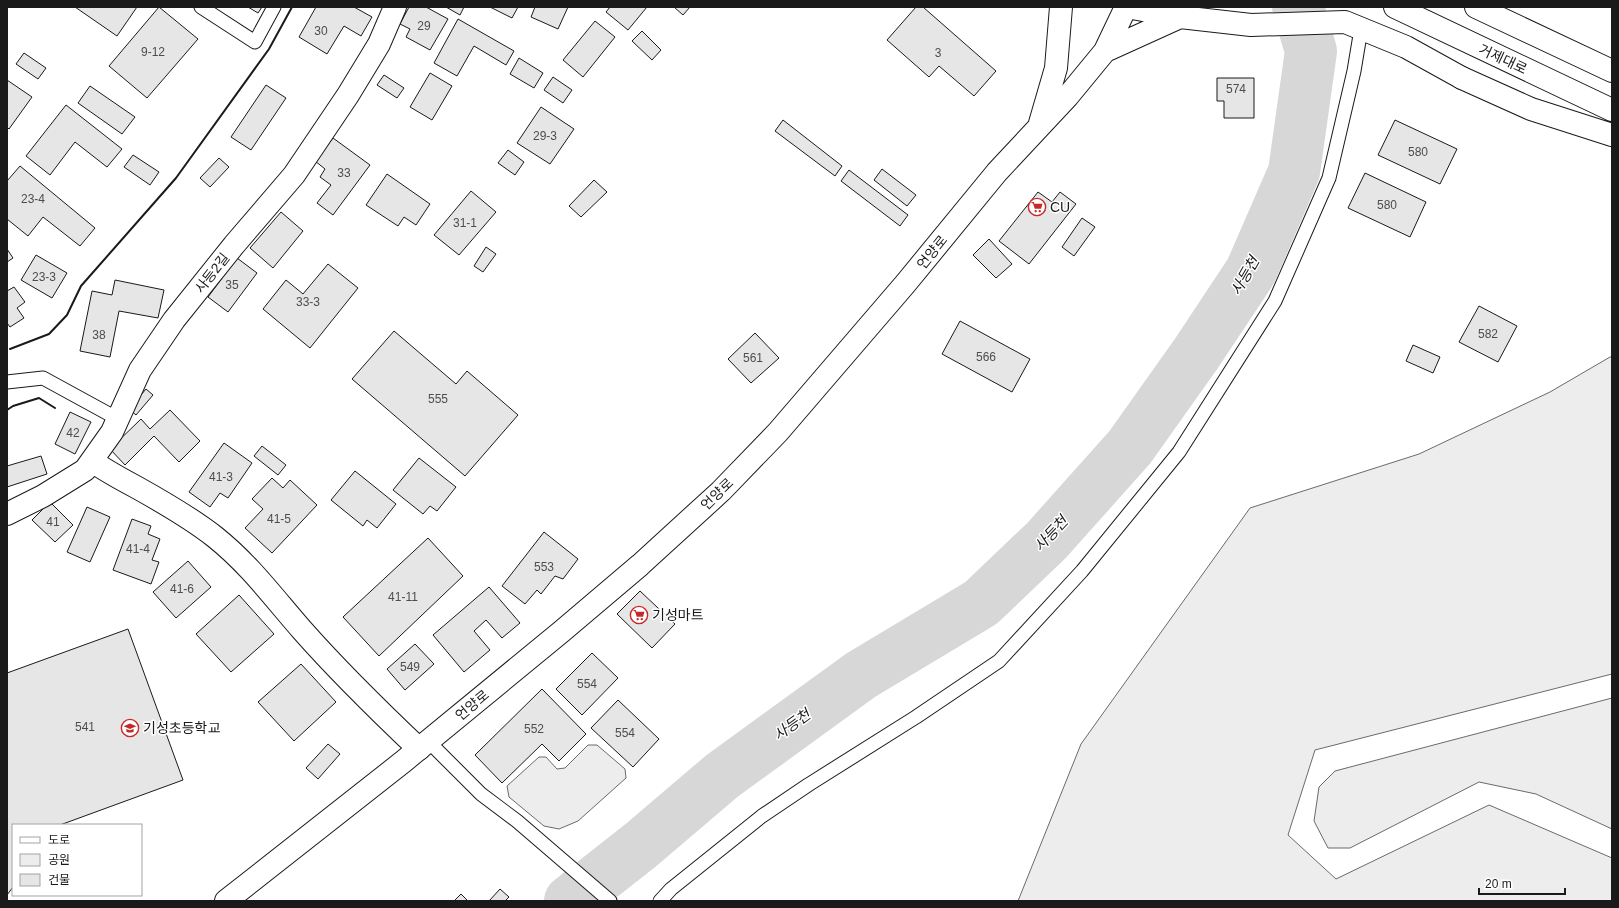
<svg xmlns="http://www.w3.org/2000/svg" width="1619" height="908" viewBox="0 0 1619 908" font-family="Arial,'Noto Sans KR',sans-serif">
<rect width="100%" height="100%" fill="#fff"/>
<path fill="#ededed" stroke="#6a6a6a" d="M1610 357H1612V674L1315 750 1288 835 1336 879 1489 805 1612 858V901H1018L1081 744 1250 508 1419 454 1550 392Z
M1612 698V829L1536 794 1479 782 1350 848H1328L1314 821 1319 787 1335 771Z
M588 745H597L625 769 626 778 578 821 559 829 544 826 509 797 507 786 539 757H546L557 769 565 768Z"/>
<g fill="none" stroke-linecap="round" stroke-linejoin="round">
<path stroke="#d7d7d7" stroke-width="52" d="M570 901 641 845 722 776 861 675 981 603 1047 540 1130 447 1196 354 1251 271 1294 172 1311 51 1298 7"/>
</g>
<path fill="#e6e6e6" stroke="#1a1a1a" d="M75 7H137L117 36Z
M159 7 198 39 147 98 109 66Z
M248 7H262L258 13Z
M316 7H354L372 17 361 36 344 26 327 54 299 37Z
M409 7H426L448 19 430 50 406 37 410 29 400 24Z
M446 7H464L460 15Z
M490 7H518L512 18Z
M535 7H568L558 29 531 17Z
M610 7H647L628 30 606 12Z
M674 7H690L683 15Z
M916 7H923L996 71 974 96 939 66 929 77 887 40Z
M458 19 514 51 506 65 474 46 457 76 434 63Z
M595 21 615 37 583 77 563 60Z
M642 31 661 50 652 60 632 41Z
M24 53 46 68 38 79 16 64Z
M519 58 543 73 534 88 510 74Z
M430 73 452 86 432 120 410 107Z
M384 75 404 88 397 98 377 85Z
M553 77 572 90 563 103 544 90Z
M1217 78H1254V118H1224V101H1217Z
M7 80 32 97 9 129 7 127Z
M266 85 286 98 251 150 231 137Z
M90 86 135 117 122 134 78 103Z
M66 105 122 149 107 167 75 142 50 175 26 156Z
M541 107 574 129 550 164 517 143Z
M783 120 842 166 835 176 775 131Z
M1395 120 1457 149 1440 184 1378 155Z
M333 138 370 165 333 215 317 203 331 185 320 177 325 169 315 161Z
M508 150 524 162 515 175 498 163Z
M133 155 159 172 150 185 124 167Z
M219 158 229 167 210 187 200 178Z
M20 166 95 228 80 246 43 217 28 236 7 219V181Z
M882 169 916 195 907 206 874 180Z
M849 170 908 215 900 226 841 181Z
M1365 173 1426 202 1410 237 1348 208Z
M387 174 430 204 416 225 404 217 398 226 366 205Z
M594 180 607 192 581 217 569 206Z
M471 191 496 212 459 255 434 235Z
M1038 192 1052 202 1060 192 1076 204 1029 264 999 241Z
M281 212 303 231 273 268 250 248Z
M1082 218 1095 227 1074 256 1062 247Z
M989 239 1012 264 996 278 973 255Z
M486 247 496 254 483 272 474 266Z
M7 249 13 258 7 262Z
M36 255 67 273 52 298 21 280Z
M237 258 257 273 228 312 208 297Z
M328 264 358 288 310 348 263 309 286 280 303 294Z
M115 280 164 290 158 318 119 311 110 357 80 351 92 291 112 295Z
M14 287 25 302 17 308 24 318 10 327 7 323V291Z
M1479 306 1517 326 1498 362 1459 342Z
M960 321 1030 359 1012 392 942 354Z
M394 331 456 384 467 371 518 415 465 476 352 379Z
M755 333 779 358 751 383 728 359Z
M1413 345 1440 357 1433 373 1406 361Z
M146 389 153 395 136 415 129 409Z
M170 410 200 441 179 462 154 436 125 465 110 449 141 419 150 429Z
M70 412 91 422 75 454 55 444Z
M224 443 252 463 228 498 220 493 210 507 189 492Z
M262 446 286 465 278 475 254 456Z
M41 456 47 474 7 487V466Z
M419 458 456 487 437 511 430 506 423 514 393 490Z
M355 471 396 504 377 528 367 520 363 526 331 500Z
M272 478 283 488 290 480 317 505 272 553 245 528 263 509 252 499Z
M50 502 73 525 55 542 32 520Z
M87 507 110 517 90 562 67 552Z
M132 519 151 526 148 534 160 539 152 560 159 562 151 584 113 570Z
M544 532 578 559 563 579 555 576 541 594 537 590 525 604 502 586Z
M428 538 463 576 379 656 343 617Z
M188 561 211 587 176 618 153 592Z
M489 587 520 623 502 638 486 620 474 631 490 650 464 672 433 635Z
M640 591 675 624 652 648 617 614Z
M239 595 274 634 231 672 196 634Z
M128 629 183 780 60 825H13V887L7 895V673Z
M415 644 434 664 405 690 387 669Z
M592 653 618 678 582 715 556 689Z
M301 664 336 702 294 741 258 702Z
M542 689 586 734 559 761 542 744 502 783 475 755Z
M618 700 659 739 633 767 591 728Z
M328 744 340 754 318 779 306 768Z
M500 889 509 897 505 901H489Z
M461 894 468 901H454Z"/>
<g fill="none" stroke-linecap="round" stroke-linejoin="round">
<defs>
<path id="service" d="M201 7 255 42 274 7
M7 382 43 378 118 419
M428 741 481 794 517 821 610 901
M660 901 671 889 762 816 808 785 916 717 999 661 1082 571 1179 452 1275 301 1329 178 1354 71 1361 29"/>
<path id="minor" d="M92 461C106 471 121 479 136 487 163 502 191 518 215 537 249 564 274 598 302 630 339 672 379 711 419 749
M7 514 43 496 85 470 112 432 140 370 174 320 234 245 294 175 348 95 379 44 395 7"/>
<path id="tertiary" d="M1127 7 1180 17 1251 25 1345 22 1406 47 1462 78
M1105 51 1180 17
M1040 123 1056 68 1061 7
M226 901 404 761 561 632 640 565 721 491 778 432 906 283 997 172 1068 96 1105 51 1126 7"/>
<path id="trunk" d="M1395 7 1612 110
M1476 7 1612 71
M1462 78 1531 109 1612 135"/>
</defs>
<use href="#service" stroke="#1a1a1a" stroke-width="15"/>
<use href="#minor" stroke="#1a1a1a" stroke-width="24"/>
<use href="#tertiary" stroke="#1a1a1a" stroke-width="24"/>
<use href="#trunk" stroke="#1a1a1a" stroke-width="24"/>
<use href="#service" stroke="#fff" stroke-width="13"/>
<use href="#minor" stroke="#fff" stroke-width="22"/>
<use href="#tertiary" stroke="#fff" stroke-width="22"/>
<use href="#trunk" stroke="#fff" stroke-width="22"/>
<path stroke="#1a1a1a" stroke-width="2" d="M10 349 49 334 67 315 81 286 176 178 269 49 292 7
M7 410 13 406 39 398 55 408"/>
</g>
<defs>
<symbol id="supermarket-ring" viewBox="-11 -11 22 22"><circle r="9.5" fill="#fff" stroke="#c62828" stroke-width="1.5"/><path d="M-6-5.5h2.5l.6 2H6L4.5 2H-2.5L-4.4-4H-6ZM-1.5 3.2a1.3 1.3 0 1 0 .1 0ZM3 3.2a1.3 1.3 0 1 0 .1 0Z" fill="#c62828"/></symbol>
<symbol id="school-ring" viewBox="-11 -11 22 22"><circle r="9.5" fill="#fff" stroke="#c62828" stroke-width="1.5"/><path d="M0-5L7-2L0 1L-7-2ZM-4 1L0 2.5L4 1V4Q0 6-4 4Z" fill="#c62828"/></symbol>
</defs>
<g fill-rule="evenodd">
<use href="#supermarket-ring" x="1027" y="197" width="20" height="20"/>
<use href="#supermarket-ring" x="629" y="605" width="20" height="20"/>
<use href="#school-ring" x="120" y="718" width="20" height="20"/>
</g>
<g text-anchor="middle" stroke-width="3" stroke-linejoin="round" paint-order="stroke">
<g font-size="12" fill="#4d4d4d">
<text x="424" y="30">29</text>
<text x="321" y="35">30</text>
<text x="153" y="56">9-12</text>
<text x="938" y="57">3</text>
<text x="1236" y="93">574</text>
<text x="545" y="140">29-3</text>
<text x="1418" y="156">580</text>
<text x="344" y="177">33</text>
<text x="33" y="203">23-4</text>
<text x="1387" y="209">580</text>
<text x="465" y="227">31-1</text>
<text x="44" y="281">23-3</text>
<text x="232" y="289">35</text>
<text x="308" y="306">33-3</text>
<text x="1488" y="338">582</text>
<text x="99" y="339">38</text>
<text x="986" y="361">566</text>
<text x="753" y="362">561</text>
<text x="438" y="403">555</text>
<text x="73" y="437">42</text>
<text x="221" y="481">41-3</text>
<text x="279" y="523">41-5</text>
<text x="53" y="526">41</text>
<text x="138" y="553">41-4</text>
<text x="544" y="571">553</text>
<text x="182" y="593">41-6</text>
<text x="403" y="601">41-11</text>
<text x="410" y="671">549</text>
<text x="587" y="688">554</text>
<text x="85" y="731">541</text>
<text x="534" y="733">552</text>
<text x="625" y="737">554</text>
</g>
<g font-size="14" fill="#1a1a1a" stroke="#fff">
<text transform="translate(1503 59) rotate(25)" y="5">거제대로</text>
<text transform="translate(932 252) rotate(-51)" y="5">언양로</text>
<text transform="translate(212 273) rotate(-52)" y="5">사등2길</text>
<text transform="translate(717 494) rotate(-44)" y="5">언양로</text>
<text transform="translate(472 705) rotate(-40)" y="5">언양로</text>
</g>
<g font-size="14" fill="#1a1a1a" stroke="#fff" text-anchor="start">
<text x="1050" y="212">CU</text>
<text x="652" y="620">기성마트</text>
<text x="143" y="733">기성초등학교</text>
</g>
<g font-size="15" font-style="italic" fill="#1a1a1a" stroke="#fff">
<text transform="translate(1245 276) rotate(-60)" y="5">사등천</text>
<text transform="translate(1051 534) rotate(-47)" y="5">사등천</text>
<text transform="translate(792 725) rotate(-36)" y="5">사등천</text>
</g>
</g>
<rect width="1619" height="908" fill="none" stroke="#1a1a1a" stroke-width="16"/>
<rect x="12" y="824" width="130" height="72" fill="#ffffff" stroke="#a3a3a3"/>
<rect x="20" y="837" width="20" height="6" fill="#ffffff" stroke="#a3a3a3"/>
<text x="48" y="844" font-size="12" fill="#1a1a1a">도로</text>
<rect x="20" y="854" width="20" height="12" fill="#ededed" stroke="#a3a3a3"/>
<text x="48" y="864" font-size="12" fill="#1a1a1a">공원</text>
<rect x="20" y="874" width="20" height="12" fill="#e6e6e6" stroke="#a3a3a3"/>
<text x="48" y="884" font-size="12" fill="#1a1a1a">건물</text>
<path d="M1479 888v6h86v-6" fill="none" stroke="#1a1a1a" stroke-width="2"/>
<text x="1485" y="888" font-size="12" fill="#1a1a1a" stroke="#ffffff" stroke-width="3" paint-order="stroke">20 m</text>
</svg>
